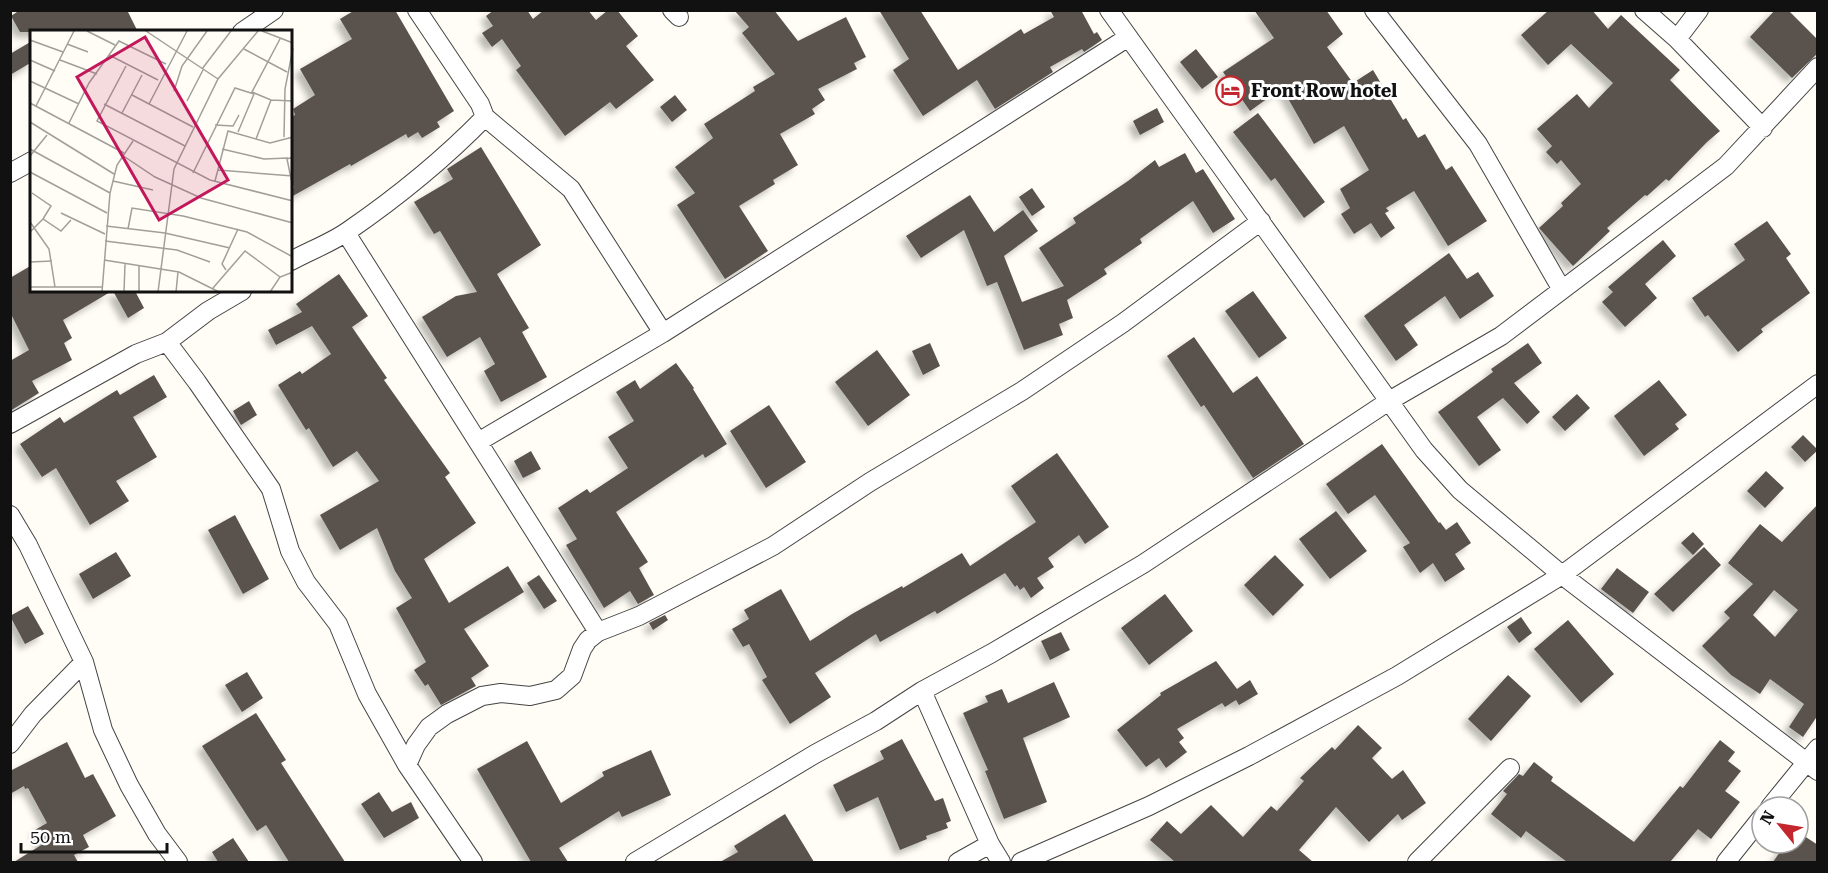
<svg xmlns="http://www.w3.org/2000/svg" width="1828" height="873" viewBox="0 0 1828 873" font-family="'Roboto Serif',serif">
<defs>
<filter id="shadow"><feDropShadow dx="-5.5" dy="5.5" stdDeviation="3" flood-color="#0004"/></filter>
</defs>
<rect width="100%" height="100%" fill="#fffdf5"/>
<path fill="#5a524d" fill-rule="evenodd" filter="url(#shadow)" d="M20 10H127L138 32H20L11 16Z
M355 10H395L454 111 437 122 440 127 422 138 418 132 408 138 406 134 351 166 350 164 291 197V117L295 115 293 109 315 95 300 69 352 39 340 19Z
M494 10H527L533 19 544 10H588L596 20 608 10H617L638 36 626 46 654 80 616 109 610 102 565 136 516 70 521 66 502 39 492 47 482 33 493 26 486 16Z
M734 10H774L798 41 846 17 866 57 854 63 857 69 818 89 825 100 812 109 815 114 780 134 798 165 773 180 775 184 739 206 768 251 725 279 677 205 695 193 675 167 713 138 704 124 755 91 753 87 775 74 742 33 749 27Z
M879 10H920L958 70 1021 29 1024 34 1054 17 1050 10H1081L1094 34 1097 32 1102 40 1084 52 1082 49 1050 67 1053 72 995 109 977 80 923 116 893 70 909 59Z
M1254 10H1326L1343 34 1327 47 1353 83 1373 70 1403 120 1406 118 1418 138 1425 134 1446 170 1452 166 1487 221 1448 246 1414 191 1386 208 1389 211 1385 213 1395 228 1381 238 1371 223 1354 234 1341 214 1350 208 1340 189 1369 170 1344 126 1314 144 1282 88 1250 111 1223 72 1274 38Z
M1549 10H1592L1608 29 1621 15 1680 70 1670 80 1720 131 1707 142 1669 181 1666 179 1647 196 1645 195 1607 228 1610 231 1573 266 1539 228 1563 206 1561 203 1581 184 1561 160 1557 164 1546 152 1552 146 1537 129 1577 94 1589 108 1613 83 1571 44 1548 65 1521 35Z
M1775 10H1788L1818 40V53L1792 78 1750 37Z
M32 41V62L10 75V54Z
M1196 49 1218 77 1202 89 1180 62Z
M675 95 687 110 672 122 660 107Z
M1157 108 1164 122 1140 135 1133 121Z
M1258 113 1325 202 1304 218 1275 178 1271 181 1233 132Z
M481 147 541 245 497 274 529 328 522 332 547 377 501 402 484 371 495 364 480 337 447 357 422 317 456 296 477 292 440 231 434 234 414 202 453 179 447 169Z
M1185 153 1196 173 1203 169 1235 219 1213 233 1193 201 1140 239 1142 243 1104 269 1107 274 1067 300 1073 318 1059 324 1063 335 1024 350 997 282 987 286 964 230 921 258 906 236 970 195 994 232 1023 210 1038 231 1004 256 1022 302 1064 286 1039 248 1076 223 1073 218 1128 181 1155 160 1159 167Z
M1032 188 1045 207 1032 216 1019 197Z
M1767 221 1791 254 1786 258 1810 293 1761 329 1763 332 1738 352 1708 315 1705 317 1692 298 1745 260 1734 244Z
M1663 240 1676 256 1645 284 1657 298 1625 327 1602 302 1613 292 1608 287Z
M1449 253 1467 279 1478 272 1494 296 1460 319 1445 296 1404 325 1418 345 1396 361 1364 316Z
M32 265V291H112L63 320 72 338 64 343 72 360 32 381 39 393 10 411V361L29 350 10 312V278Z
M339 274 368 316 352 327 387 378 384 380 450 473 445 477 476 523 424 559 449 603 508 566 524 592 464 629 489 666 471 678 476 686 441 705 428 684 425 686 414 670 426 662 396 608 412 598 395 571 377 528 340 550 320 515 379 481 357 451 333 467 309 428 306 430 278 385 300 371 302 374 331 354 312 326 276 345 268 330 302 312 296 304Z
M113 291H135L144 308 128 318Z
M1253 291 1287 338 1259 358 1225 311Z
M1194 337 1233 393 1257 376 1304 444 1253 478 1204 405 1201 407 1167 356Z
M930 343 940 366 923 375 912 351Z
M1528 343 1542 363 1514 383 1540 412 1527 424 1503 398 1477 417 1501 450 1479 466 1438 412 1493 372 1491 369Z
M877 350 910 395 868 426 835 382Z
M676 363 694 388 693 389 727 444 705 458 703 454 616 512 648 562 639 568 654 595 638 604 630 591 604 608 566 545 577 539 558 508 587 489 590 493 628 468 608 437 634 421 616 392 635 380 640 389Z
M154 375 167 397 133 417 157 457 116 481 129 501 90 525 56 468 42 477 20 444 60 417 64 423 117 390 120 395Z
M1659 380 1687 415 1675 424 1679 429 1644 456 1614 416Z
M1577 394 1590 408 1565 431 1552 417Z
M249 401 257 415 241 425 233 411Z
M769 405 806 462 766 488 730 431Z
M1803 435 1818 450 1805 462 1791 447Z
M1382 444 1439 523 1440 522 1446 530 1457 522 1471 543 1455 554 1465 569 1445 582 1433 563 1420 573 1403 547 1410 543 1375 495 1348 514 1326 484Z
M531 451 541 469 523 478 514 461Z
M1057 453 1109 527 1085 544 1079 535 1048 558 1054 567 1037 578 1044 588 1031 598 1024 587 1020 590 1017 585 1015 587 1005 573 937 614 935 611 880 642 876 634 815 673 831 697 790 724 762 680 767 677 749 644 743 647 732 629 749 619 744 610 781 589 810 641 852 614 902 586 903 588 962 553 970 566 1036 522 1011 486Z
M1766 471 1784 488 1765 508 1747 491Z
M1818 504V715L1803 737 1789 727 1804 704 1770 679 1760 694 1731 675 1702 646 1730 618 1724 612 1753 584 1728 563 1760 524 1782 542ZM1774 590 1798 610 1775 637 1753 615Z
M1336 511 1367 551 1330 579 1299 539Z
M235 515 269 579 243 594 208 530Z
M1693 532 1704 544 1693 555 1681 543Z
M1704 547 1721 565 1673 612 1654 594Z
M116 552 131 576 93 599 79 574Z
M1275 555 1304 585 1273 616 1244 585Z
M1617 568 1649 592 1633 613 1601 589Z
M539 575 557 601 544 609 527 583Z
M1165 594 1193 631 1149 665 1121 628Z
M28 606 44 634 25 644 10 616Z
M665 615 668 620 653 630 649 623Z
M1521 617 1532 633 1519 643 1507 627Z
M1568 620 1614 674 1581 703 1534 649Z
M1061 632 1070 650 1050 660 1041 641Z
M1216 661 1237 689 1250 680 1258 694 1239 705 1236 700 1225 707 1222 703 1177 729 1184 738 1179 742 1187 752 1166 768 1159 758 1146 767 1117 730 1161 695 1160 693Z
M247 672 263 698 242 712 225 685Z
M1508 675 1531 696 1491 741 1468 719Z
M1054 682 1070 717 1023 738 1047 802 1004 819 985 771 988 770 963 713 988 702 985 696 1002 689 1008 703Z
M256 713 286 760 281 763 345 862H289L266 825 257 831 202 746Z
M1358 725 1382 748 1372 758 1392 779 1403 770 1426 803 1402 820 1398 814 1369 842 1336 807 1299 850 1313 862H1175L1150 840 1167 821 1181 834 1211 805 1243 837 1271 806 1277 811 1304 781 1300 778 1332 747 1335 750Z
M902 739 935 801 943 798 951 821 946 823 948 828 926 836 927 839 900 850 878 797 846 812 833 785 884 759 880 751Z
M1720 740 1735 752 1728 761 1741 771 1725 791 1740 802 1711 839 1698 829 1670 862H1567L1526 831 1521 838 1491 814 1507 794 1503 791 1519 774 1523 776 1534 762 1553 777 1551 781 1634 842 1680 786 1683 788Z
M527 741 561 803 604 776 602 772 651 750 671 795 622 817 619 811 559 848 568 862H531L477 769Z
M67 742 85 778 93 774 116 816 83 835 89 847 74 855 78 862H14L43 844 35 830 47 823 28 788 25 789 24 786 10 794V771Z
M379 792 392 812 411 802 419 818 384 838 361 804Z
M785 814 814 862H720L738 852 734 846Z
M1798 832 1818 845V862H1773L1786 843H1798Z
M233 838 249 862H218L212 852Z"/>
<g fill="none" stroke-linecap="round" stroke-linejoin="round">
<defs>
<path id="minor" d="M417 10 480 104 485 117 571 189 663 333
M672 10 679 17
M1109 10 1424 450 1460 490 1562 575 1818 771
M1374 10 1478 144 1562 290
M1644 10 1677 39 1763 128
M242 32 274 10
M1677 39 1699 10
M10 173 32 161
M346 233 598 632
M291 261C309 251 331 243 348 231 396 198 444 159 485 117
M167 342 197 382 271 489 290 551 306 582 338 624 367 694 407 765 473 862
M10 424 136 354 167 342 208 311 242 291
M478 442 663 333 1127 38
M10 515 28 545 84 662 103 730 129 785 157 834 178 862
M922 691 990 844 1001 862
M10 744 33 714 84 662
M407 765 416 745 429 727 447 714 482 696 501 693 530 696 556 690 572 676 582 649 588 640 598 632 639 616 773 546 870 482 1022 391 1123 323 1261 221
M1770 807 1818 748
M635 862 815 754 876 721 922 691 992 653 1143 564 1389 401 1501 336 1726 166 1818 67
M958 862 990 844
M1021 862 1149 806 1249 756 1397 676 1562 575 1818 384
M1417 862 1510 768
M1726 862 1762 817"/>
</defs>
<use href="#minor" stroke="#444" stroke-width="20"/>
<use href="#minor" stroke="#fff" stroke-width="18"/>
</g>
<defs>
<symbol id="hotel-ring" viewBox="-11 -11 22 22"><circle r="9.5" fill="#fff" stroke="#c4262e" stroke-width="1.5"/><path d="M-6-4.5h1.5V1H6V5H4.5V3h-9V5H-6ZM-4 0a1.8 1.8 0 1 1 3.6 0ZM.5 0V-2.5h3Q6-2.5 6 0Z" fill="#c4262e"/></symbol>
</defs>
<g fill-rule="evenodd">
<use href="#hotel-ring" x="1214" y="74" width="33" height="33"/>
</g>
<g text-anchor="middle" stroke-width="6" stroke-linejoin="round" paint-order="stroke">
<g font-size="18" font-weight="bold" fill="#111" stroke="#fff" text-anchor="start">
<text x="1251" y="97">Front Row hotel</text>
</g>
</g>
<g transform="translate(30 30)">
<rect width="262" height="262" fill="#fffdf5"/>
<path fill="none" stroke="#a09f9a" stroke-width="1.5" d="M57 1 85 15M116 1 188 49M232 1 263 13M250 9 222 62 241 70 263 71M0 10 33 22M37 14 58 22M214 19 257 42M79 25 128 50M0 30 25 41M30 30 67 44M96 36 67 91 180 150 263 171M172 39 201 1M0 51 49 74M144 61 152 36 177 1M102 65 163 97M157 71 173 40M0 73 94 123M74 74 155 116M119 74 157 1M6 76 44 1M92 83 112 45M0 92 84 144M39 93 59 53 89 11 136 34M185 95 203 96 209 85M254 107 255 59 263 18M226 109 241 70M0 119 80 163M192 119 234 129 258 128M92 125 125 147 171 168 263 193M0 126 17 105M263 127 257 129 263 158M188 140 263 146M0 142 77 183M163 143 205 58 224 64 208 102M83 151 123 160M185 151 198 101 240 113 263 107M2 163 21 176 13 189M31 183 75 204M0 192 19 219 25 257M76 196 135 203 200 218M98 199 102 178 153 186 217 202 263 227M0 202 13 189 31 201 41 190M75 211 147 220 180 232M74 230 149 242 189 262M0 232 22 231M196 240 192 234 208 199M0 257H72M183 258 215 221 250 247M72 262 80 163 87 135 103 111M94 262 95 234M109 262V236M128 262 144 139 188 49 228 1M146 262 148 242M240 262 250 247 263 242"/>
<path fill="#c2185b" fill-opacity="0.15" stroke="#c2185b" stroke-width="3" d="M115 7 198 150 129 190 47 47Z"/>
<rect width="262" height="262" fill="none" stroke="#111" stroke-width="3"/>
</g>
<rect width="1828" height="873" fill="none" stroke="#111111" stroke-width="24"/>
<g transform="translate(1780 825) rotate(300)"><circle r="28" fill="#ffffff" stroke="#a0a0a0" stroke-width="1.5"/>
<path d="M0-4.5L10 22L0 15L-10 22Z" fill="#c4262e"/>
<text y="-9" font-size="16" font-weight="bold" text-anchor="middle" fill="#111111">N</text>
</g>
<path d="M21 843v9h146v-9" fill="none" stroke="#111111" stroke-width="3"/>
<text x="30" y="843" font-size="18" fill="#111111" stroke="#ffffff" stroke-width="4.5" paint-order="stroke">50 m</text>
</svg>
